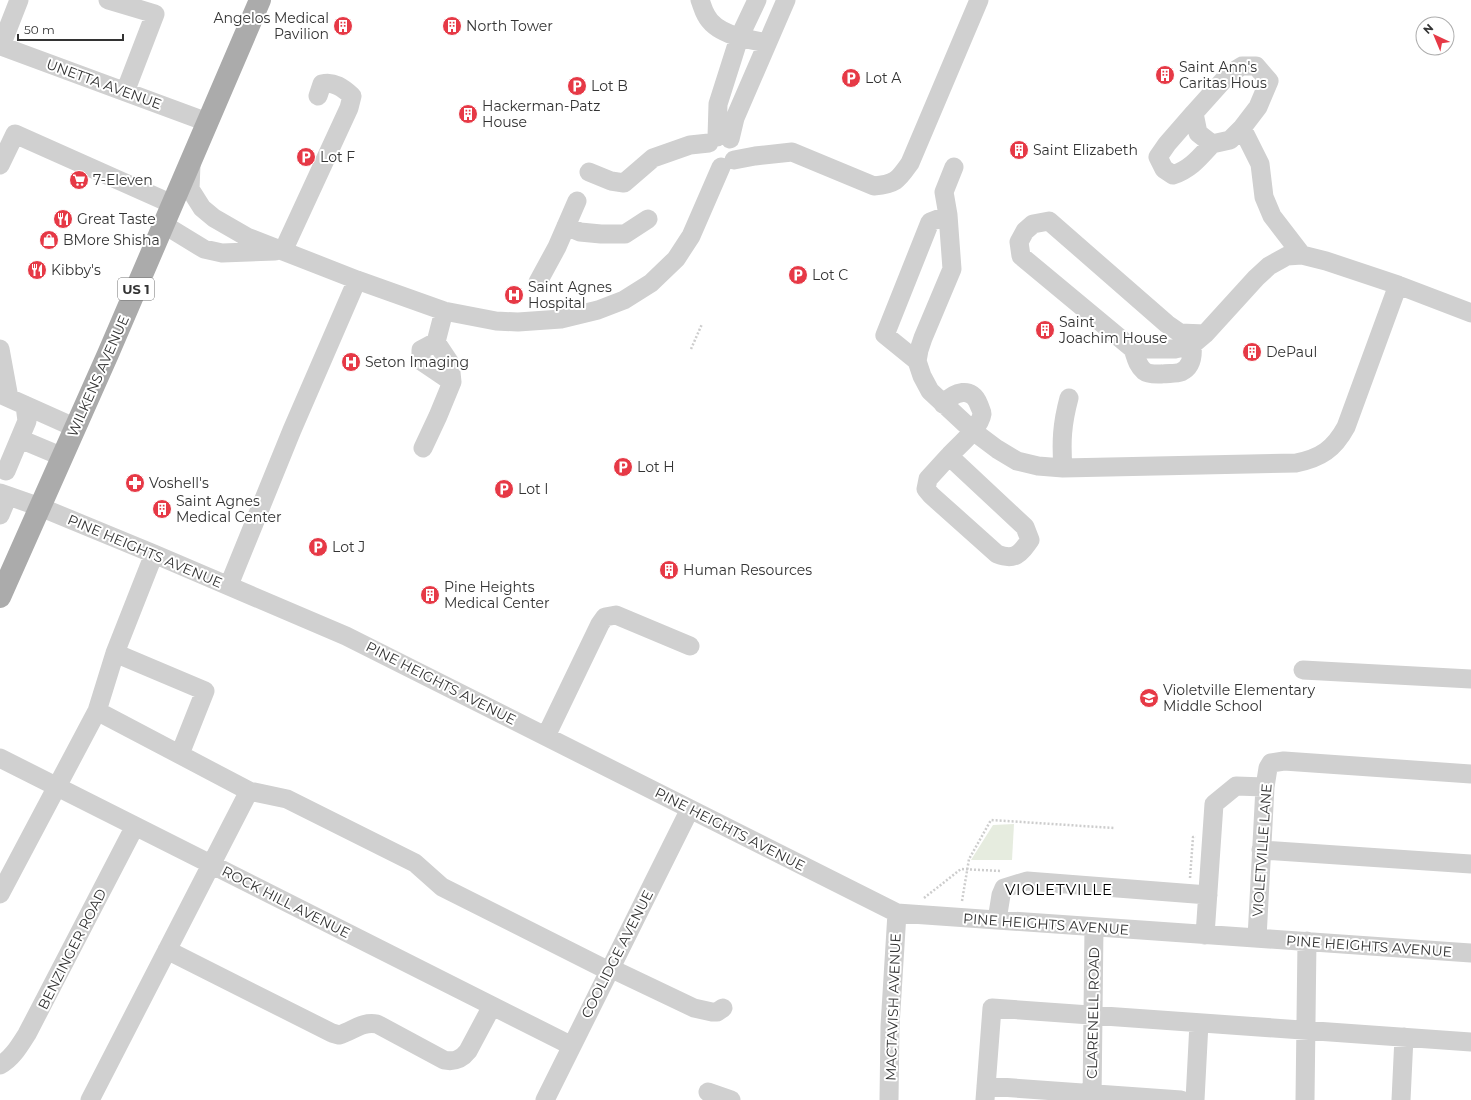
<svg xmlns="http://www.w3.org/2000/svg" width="1471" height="1100" viewBox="0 0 1471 1100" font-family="Montserrat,sans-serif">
<rect width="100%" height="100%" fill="#fff"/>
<path fill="#e6ecdf" d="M1014 824 1012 860H971L993 825Z"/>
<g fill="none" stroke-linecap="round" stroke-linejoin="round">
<path stroke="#cdcdcd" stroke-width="2.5" stroke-dasharray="2 2" stroke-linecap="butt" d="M691 349 702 324
M1190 878 1193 837H1196
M924 898 961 869 1001 871
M962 901 969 859 991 820 1114 828"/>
<path stroke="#d0d0d0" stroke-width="19" d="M19 0 1 46 207 122
M108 0 155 14 125 92
M700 0C702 5 703 10 706 15 716 35 747 39 767 43
M1194 113 1167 144 1158 157 1164 169 1173 175C1191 169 1200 157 1212 144
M1242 128 1230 140 1212 144 1198 133 1194 113 1229 74 1242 66H1256L1269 81 1258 107 1242 128 1260 164 1264 197 1272 216 1302 255
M717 137 718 104 739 38 757 0
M730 139 735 118 786 0
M734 160 755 156 792 152 874 186C896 184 898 180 910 163L979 0
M191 164 190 189 202 208 214 218 247 237 357 280 444 311 496 321 518 322 561 319 598 310 624 300 651 283 676 259 691 236 721 167
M0 165 15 134 172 204
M589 172 611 181 624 183 653 158 690 145 709 143
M948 215 930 222 885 335 917 361 922 376 930 391 973 431 997 449 1017 461 1038 466 1063 468 1296 463C1321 458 1334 449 1346 427L1398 285
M163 224 204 249 222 253 275 251
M566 226 580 232 601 234H625L648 219
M283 251 349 108 352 96C343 88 334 81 322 84L318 96
M538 282 557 247 577 201
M1205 334 1180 333 1167 324 1049 221 1033 224 1025 231 1019 242 1021 256 1133 349H1175L1192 345 1205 334 1256 278 1269 266 1287 256 1302 255 1326 261 1398 285 1471 313
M436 342 421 350V361L452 382
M0 349 9 398
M1133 349C1136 357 1137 365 1144 371 1149 375 1157 374 1162 374 1168 373 1176 374 1181 372 1192 367 1193 355 1192 345
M917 361 919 350 923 338 952 269 948 215 944 192 954 167
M0 394 76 428
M943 404C954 392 972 385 979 405 980 408 982 411 982 414 980 428 958 446 949 456
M20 439 63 457
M423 448 438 416 452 382 450 363 436 342 444 311
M949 456 1025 527 1030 540C1020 554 1015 561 997 554L931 495 926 489 928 479Z
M1063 468C1061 442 1062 424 1069 398
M6 471 27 421 25 405
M0 493 40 507 154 554 346 636 897 913 1471 953
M0 515 8 496
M229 585 292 430 357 280
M115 653 205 691 180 754
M1303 670 1471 679
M97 711 249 791 287 799 415 863 442 887 609 971
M546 736 600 624 605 617 616 615 690 646
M0 758 572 1046
M1261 850 1471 864
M0 894 97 711 115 653 154 554
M997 920 1001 895 1004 888 1027 881 1208 895
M1205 935 1214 804 1236 786 1265 787
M1257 938 1265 787 1268 768 1271 763 1284 761 1471 774
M167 950 332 1033 339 1035C353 1031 362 1021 377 1024L444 1060C454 1062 461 1060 468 1051L492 1006
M610 968 694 1008 712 1012H717L723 1008
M0 1065C12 1059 20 1045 27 1034L135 826
M986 1086 1181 1100
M708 1092 731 1100
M90 1100 249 791
M545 1100 690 809
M889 1100 890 1026 897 913
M985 1100 992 1008 1471 1042
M1092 1100 1094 927
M1195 1100 1199 1023
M1305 1100 1307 941
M1401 1100 1404 1037"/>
<path stroke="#ababab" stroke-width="22" d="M0 597 108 354 260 0"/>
</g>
<defs>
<symbol id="building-disc" viewBox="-11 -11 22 22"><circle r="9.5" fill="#e63946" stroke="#fff"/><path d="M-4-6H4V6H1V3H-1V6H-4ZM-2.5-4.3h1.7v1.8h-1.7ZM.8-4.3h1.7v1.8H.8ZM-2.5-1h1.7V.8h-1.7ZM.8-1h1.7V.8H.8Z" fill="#fff"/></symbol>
<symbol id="parking-disc" viewBox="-11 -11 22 22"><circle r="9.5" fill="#e63946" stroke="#fff"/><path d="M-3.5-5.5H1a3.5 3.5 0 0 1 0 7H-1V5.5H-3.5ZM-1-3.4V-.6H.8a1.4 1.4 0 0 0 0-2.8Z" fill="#fff"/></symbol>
<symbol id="supermarket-disc" viewBox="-11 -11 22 22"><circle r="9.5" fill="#e63946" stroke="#fff"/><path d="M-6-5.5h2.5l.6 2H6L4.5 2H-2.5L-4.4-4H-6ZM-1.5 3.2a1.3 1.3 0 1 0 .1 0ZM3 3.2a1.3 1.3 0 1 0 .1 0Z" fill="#fff"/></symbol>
<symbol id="restaurant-disc" viewBox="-11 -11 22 22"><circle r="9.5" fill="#e63946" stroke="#fff"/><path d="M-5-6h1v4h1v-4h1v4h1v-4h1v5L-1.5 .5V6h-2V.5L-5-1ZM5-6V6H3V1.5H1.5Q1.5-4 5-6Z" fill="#fff"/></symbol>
<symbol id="shop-disc" viewBox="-11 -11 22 22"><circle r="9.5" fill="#e63946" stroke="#fff"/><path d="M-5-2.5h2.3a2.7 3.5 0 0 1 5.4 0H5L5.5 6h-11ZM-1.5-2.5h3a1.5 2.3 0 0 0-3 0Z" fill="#fff"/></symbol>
<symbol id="hospital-disc" viewBox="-11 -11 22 22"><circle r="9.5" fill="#e63946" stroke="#fff"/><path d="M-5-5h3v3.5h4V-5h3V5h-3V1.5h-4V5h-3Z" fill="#fff"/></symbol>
<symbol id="pharmacy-disc" viewBox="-11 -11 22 22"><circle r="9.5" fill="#e63946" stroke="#fff"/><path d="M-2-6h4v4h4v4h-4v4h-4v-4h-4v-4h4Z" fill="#fff"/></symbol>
<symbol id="school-disc" viewBox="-11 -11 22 22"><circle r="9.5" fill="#e63946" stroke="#fff"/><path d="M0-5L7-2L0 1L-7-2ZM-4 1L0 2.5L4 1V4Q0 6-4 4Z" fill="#fff"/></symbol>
</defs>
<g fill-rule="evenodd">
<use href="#building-disc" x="332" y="15" width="22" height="22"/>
<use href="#building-disc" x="441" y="15" width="22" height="22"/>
<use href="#building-disc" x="1154" y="64" width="22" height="22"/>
<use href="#parking-disc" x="840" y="67" width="22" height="22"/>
<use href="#parking-disc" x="566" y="75" width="22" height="22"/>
<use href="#building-disc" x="457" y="103" width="22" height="22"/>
<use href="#building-disc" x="1008" y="139" width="22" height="22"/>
<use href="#parking-disc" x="295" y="146" width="22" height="22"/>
<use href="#supermarket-disc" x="68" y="169" width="22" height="22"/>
<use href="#restaurant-disc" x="52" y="208" width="22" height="22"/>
<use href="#shop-disc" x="38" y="229" width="22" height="22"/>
<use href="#restaurant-disc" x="26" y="259" width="22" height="22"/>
<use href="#parking-disc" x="787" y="264" width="22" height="22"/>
<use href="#hospital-disc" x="503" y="284" width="22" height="22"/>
<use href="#building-disc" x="1034" y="319" width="22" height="22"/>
<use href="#building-disc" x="1241" y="341" width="22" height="22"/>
<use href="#hospital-disc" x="340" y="351" width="22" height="22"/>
<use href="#parking-disc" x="612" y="456" width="22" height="22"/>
<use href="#pharmacy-disc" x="124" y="472" width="22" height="22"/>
<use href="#parking-disc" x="493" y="478" width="22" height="22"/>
<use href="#building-disc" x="151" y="498" width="22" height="22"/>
<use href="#parking-disc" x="307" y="536" width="22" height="22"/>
<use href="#building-disc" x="658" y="559" width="22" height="22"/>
<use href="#building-disc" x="419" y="584" width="22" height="22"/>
<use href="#school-disc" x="1138" y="687" width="22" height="22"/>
</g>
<g text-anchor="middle" stroke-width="4" stroke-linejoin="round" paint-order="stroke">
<rect fill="#fff" stroke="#707070" stroke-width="1" x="118" y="278" width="36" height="22" rx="3"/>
<g font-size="13" font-weight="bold" fill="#333">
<text x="136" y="294">US 1</text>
</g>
<g font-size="14" fill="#333" stroke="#fff" text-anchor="start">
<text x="329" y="23" text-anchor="end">Angelos Medical<tspan x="329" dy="16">Pavilion</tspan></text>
<text x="466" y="31">North Tower</text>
<text x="1179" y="72">Saint Ann's<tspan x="1179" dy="16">Caritas Hous</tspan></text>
<text x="865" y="83">Lot A</text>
<text x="591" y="91">Lot B</text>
<text x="482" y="111">Hackerman-Patz<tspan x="482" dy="16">House</tspan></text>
<text x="1033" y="155">Saint Elizabeth</text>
<text x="320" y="162">Lot F</text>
<text x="93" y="185">7-Eleven</text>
<text x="77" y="224">Great Taste</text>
<text x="63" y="245">BMore Shisha</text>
<text x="51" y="275">Kibby's</text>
<text x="812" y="280">Lot C</text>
<text x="528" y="292">Saint Agnes<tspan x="528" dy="16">Hospital</tspan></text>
<text x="1059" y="327">Saint<tspan x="1059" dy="16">Joachim House</tspan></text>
<text x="1266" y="357">DePaul</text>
<text x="365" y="367">Seton Imaging</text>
<text x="637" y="472">Lot H</text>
<text x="149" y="488">Voshell's</text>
<text x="518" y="494">Lot I</text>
<text x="176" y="506">Saint Agnes<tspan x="176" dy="16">Medical Center</tspan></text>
<text x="332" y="552">Lot J</text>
<text x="683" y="575">Human Resources</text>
<text x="444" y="592">Pine Heights<tspan x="444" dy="16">Medical Center</tspan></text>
<text x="1163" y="695">Violetville Elementary<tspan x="1163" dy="16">Middle School</tspan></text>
</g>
<g font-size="14" fill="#333" stroke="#fff">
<text transform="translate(104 84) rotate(20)" y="5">UNETTA AVENUE</text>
<text transform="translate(98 376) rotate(-66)" y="5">WILKENS AVENUE</text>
<text transform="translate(145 551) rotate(23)" y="5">PINE HEIGHTS AVENUE</text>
<text transform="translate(441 683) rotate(27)" y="5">PINE HEIGHTS AVENUE</text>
<text transform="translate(730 829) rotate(27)" y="5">PINE HEIGHTS AVENUE</text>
<text transform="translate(1262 850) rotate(-86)" y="5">VIOLETVILLE LANE</text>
<text transform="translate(286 902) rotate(27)" y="5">ROCK HILL AVENUE</text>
<text transform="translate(1046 924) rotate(4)" y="5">PINE HEIGHTS AVENUE</text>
<text transform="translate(1369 946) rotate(4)" y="5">PINE HEIGHTS AVENUE</text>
<text transform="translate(72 949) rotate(-63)" y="5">BENZINGER ROAD</text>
<text transform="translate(617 954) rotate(-63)" y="5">COOLIDGE AVENUE</text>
<text transform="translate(893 1007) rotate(-88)" y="5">MACTAVISH AVENUE</text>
<text transform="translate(1093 1013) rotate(-89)" y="5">CLARENELL ROAD</text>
</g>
<g font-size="15" letter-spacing="1" fill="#000" stroke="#fff">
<text x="1059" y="895">VIOLETVILLE</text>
</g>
</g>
<g transform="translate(1435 36) rotate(316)"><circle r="19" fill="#ffffff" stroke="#adadad"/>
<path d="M0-3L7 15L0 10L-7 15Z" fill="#e63946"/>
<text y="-6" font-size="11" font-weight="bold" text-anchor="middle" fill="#333333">N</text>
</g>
<path d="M18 34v6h105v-6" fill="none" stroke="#333333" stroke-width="2"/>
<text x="24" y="34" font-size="12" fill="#333333" stroke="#ffffff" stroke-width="3" paint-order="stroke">50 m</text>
</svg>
